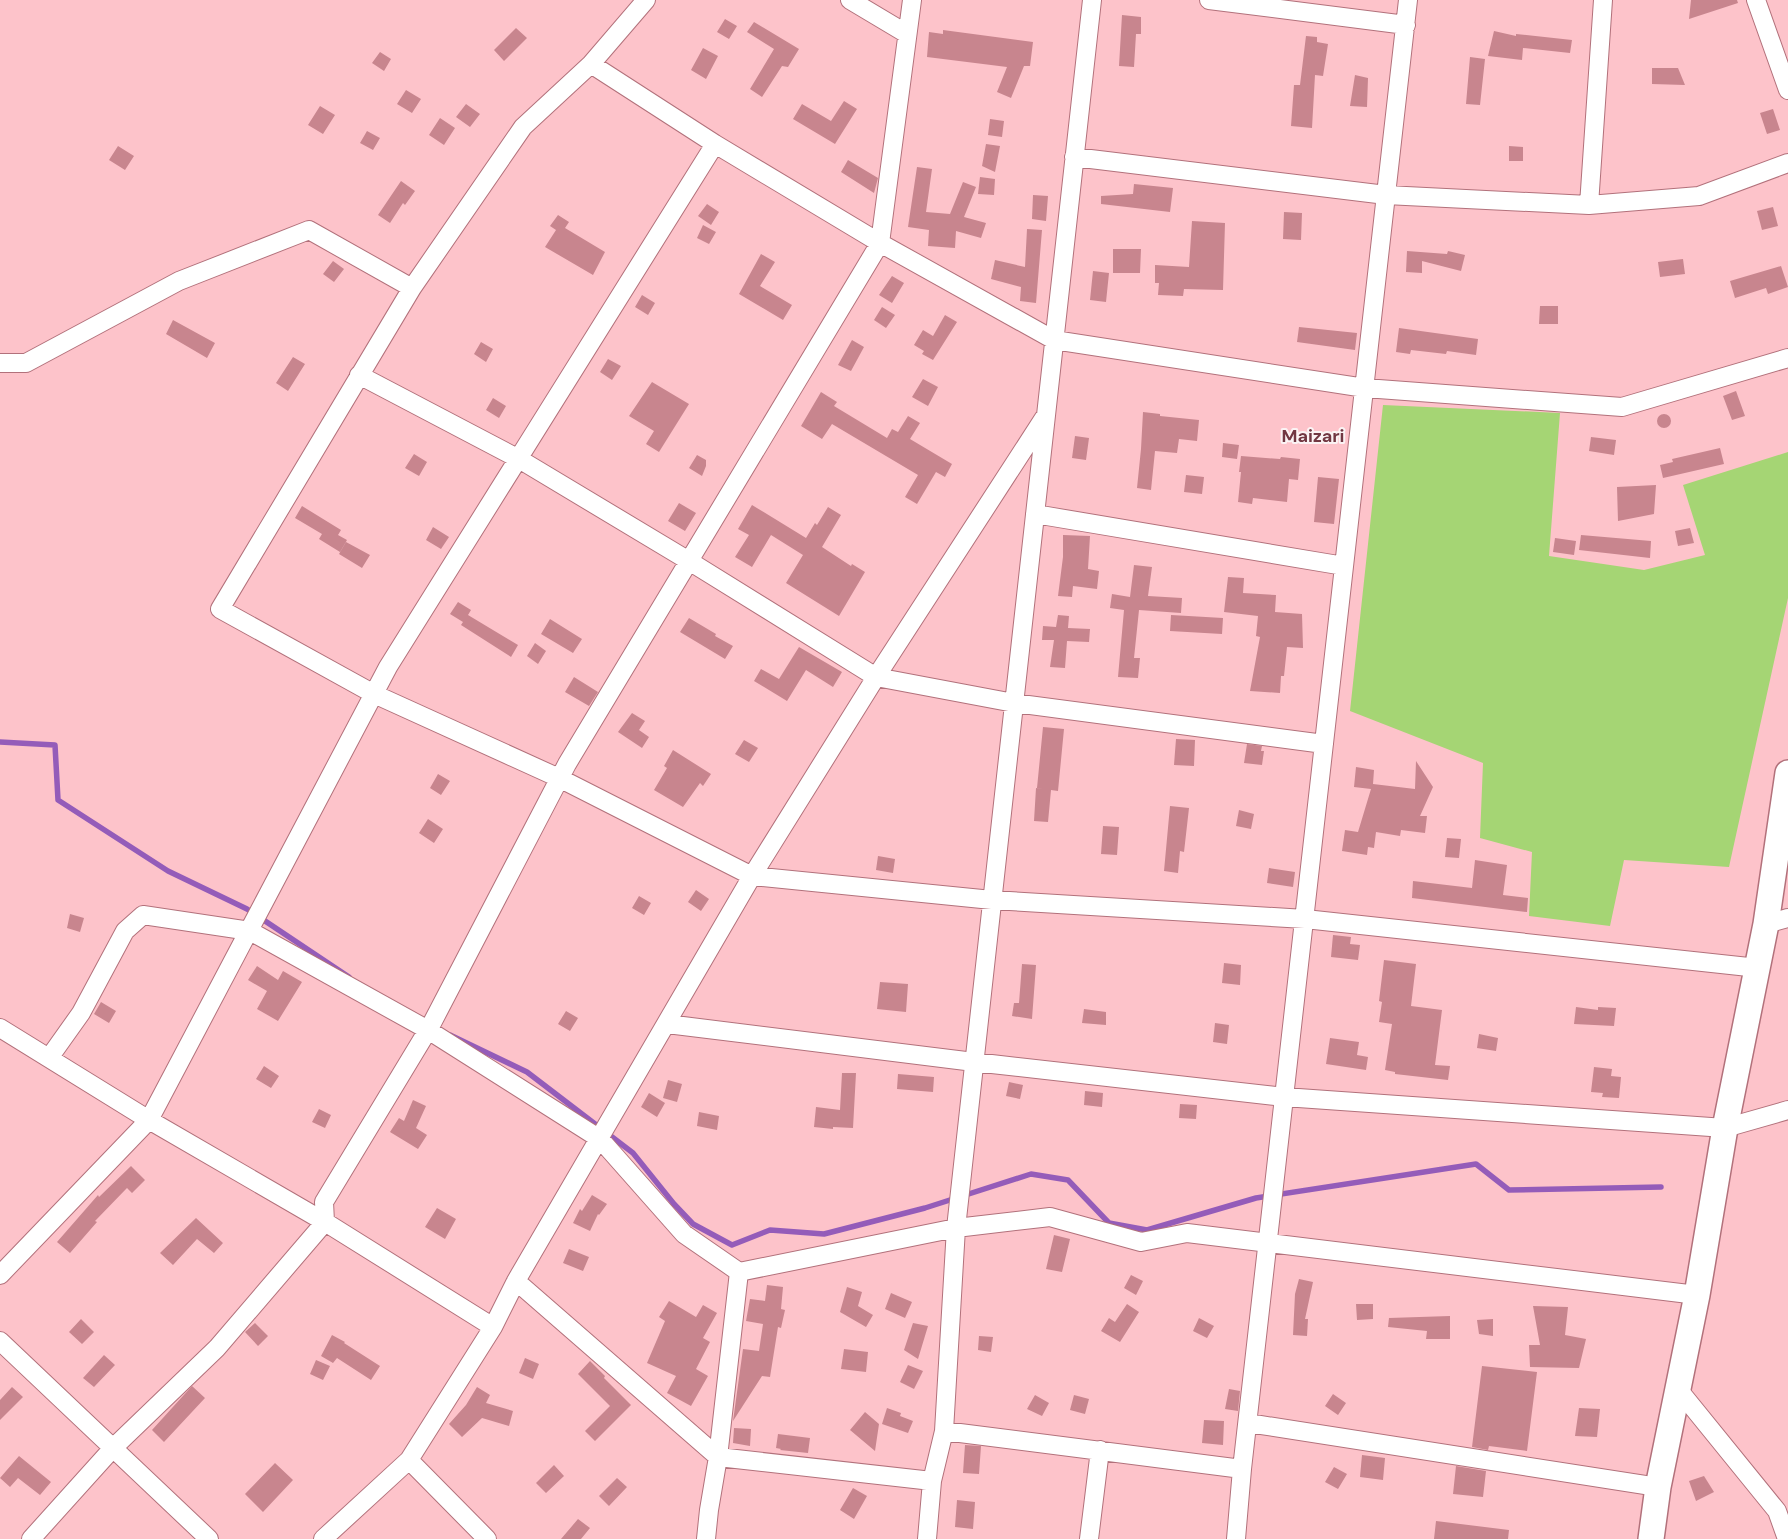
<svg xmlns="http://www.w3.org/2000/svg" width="1788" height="1539" viewBox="0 0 1788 1539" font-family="'DM Sans',sans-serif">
<rect width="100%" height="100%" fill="#fdc3ca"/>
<path fill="#a5d574" d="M1383 405 1560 413 1549 556 1644 570 1705 555 1683 485 1788 452V598L1729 867 1624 860 1610 926 1529 916 1532 852 1480 838 1483 763 1350 711Z"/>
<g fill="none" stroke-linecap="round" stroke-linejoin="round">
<path stroke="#945cb9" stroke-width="5.5" d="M0 742 55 745 58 800 168 871 247 909 349 977
M450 1035 527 1072 633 1153 674 1204 693 1224 732 1245 770 1230 824 1234 925 1208 1031 1174 1068 1180 1109 1223 1147 1230 1256 1198 1476 1164 1509 1190 1661 1187"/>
</g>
<path fill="#c8858e" d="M1691 0H1737L1738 3 1689 19Z
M1122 15 1141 17V34H1136L1134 67 1119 66Z
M725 19 737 26 729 39 717 32Z
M754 22 799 49 788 67 782 66 762 97 750 89 774 49 747 32Z
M516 28 527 38 504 61 494 50Z
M943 30 1033 42 1030 66H1024L1011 98 997 92 1007 67 927 57 929 32 943 34Z
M1494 31 1516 36V34L1572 40 1570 53 1523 48 1522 60 1488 56Z
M1306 36 1317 37V42L1328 44 1323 76 1315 75 1312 128 1291 126 1294 85H1300Z
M703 48 718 56 706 79 691 70Z
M380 52 391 59 384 71 372 63Z
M1470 57 1485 59 1480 105 1466 104Z
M1652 68H1678L1685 85 1652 84Z
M1355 75 1368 78 1367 107 1350 106Z
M406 90 421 99 412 113 397 104Z
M844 101 857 109 835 144 793 119 802 104 831 121Z
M466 104 480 114 470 127 456 117Z
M320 106 335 115 323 134 308 125Z
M1773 109 1780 130 1767 134 1760 113Z
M440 118 455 128 444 145 429 135Z
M990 119 1004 121 1002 137 988 135Z
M367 131 380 138 373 150 360 143Z
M986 144 1000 146 995 172 982 166Z
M118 146 134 156 125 170 109 160Z
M1509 146 1523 147V161H1509Z
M848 160 878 178 874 193 841 172Z
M917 167 932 169 926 212 950 214 963 182 976 187 964 217 986 223 981 238 956 231 955 248 928 246 929 230 908 227Z
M980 177 995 179 994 195 978 194Z
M401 181 415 191 405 205 403 203 390 223 378 215Z
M1134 184 1173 188 1170 212 1101 204V196L1133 194Z
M1033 195 1048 196 1046 221 1032 219Z
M707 204 719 212 711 225 698 216Z
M1773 207 1778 226 1762 230 1757 211Z
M1284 212 1302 213 1301 240 1283 239Z
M558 215 569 222 565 228 605 252 593 275 545 247 556 230 550 226Z
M1192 221 1225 223 1223 290 1184 289 1183 296 1158 295 1159 283H1155V265L1189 267Z
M703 225 716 232 709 244 697 238Z
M1027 229 1042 230 1036 303 1020 301 1021 287 991 279 995 260 1025 267Z
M1113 249H1141L1140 273H1113Z
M1407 251 1447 254 1448 251 1465 255 1461 271 1422 261V273L1406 272Z
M761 254 775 262 760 286 792 305 783 320 739 294Z
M1683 259 1685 274 1660 277 1658 262Z
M333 261 344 269 334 282 323 274Z
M1781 266 1788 287 1768 294 1766 288 1735 298 1730 281Z
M1093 271 1109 273 1106 302 1090 300Z
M892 276 904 283 892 303 879 295Z
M642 295 655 303 648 315 635 307Z
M1540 306H1558V324H1539Z
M882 307 895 315 886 328 874 320Z
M945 315 957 322 933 360 922 354 924 351 914 345 923 330 933 336Z
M173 320 215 343 207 358 166 334Z
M1299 327 1357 333 1355 350 1297 342Z
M1399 328 1478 339 1476 355 1447 351 1446 354 1411 350 1410 354 1396 352Z
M852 340 864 347 851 371 838 365Z
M481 342 493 349 486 362 474 354Z
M293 357 305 364 288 391 276 383Z
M608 359 621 366 612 380 600 372Z
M923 379 938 387 928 406 912 397Z
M652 382 689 404 659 452 646 444 654 431 629 416Z
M1736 391 1745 416 1732 420 1723 396Z
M821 392 837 402 834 406 887 438 892 429 898 432 908 416 920 423 910 439 952 464 945 477 936 472 917 504 905 497 918 475 832 424 822 439 801 426Z
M493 398 506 406 499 418 486 410Z
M1143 412 1160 414V416L1199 420 1197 441 1179 439 1177 453 1155 451 1151 490 1137 488 1141 449Z
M1657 421a7 7 0 1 1 14 0a7 7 0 1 1-14 0Z
M1075 436 1089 438 1086 460 1072 458Z
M1591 437 1616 440 1614 455 1589 451Z
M1223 443 1239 445 1237 459 1222 457Z
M1720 448 1724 464 1663 478 1660 465 1673 462 1672 459Z
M414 454 427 462 419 476 405 468Z
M697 455 706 460V466L702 476 689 468Z
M1241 456 1280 459 1281 457 1300 459 1298 480 1289 479 1287 502 1253 498 1252 504 1238 502 1241 472H1239Z
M1186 475 1204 477 1202 494 1184 492Z
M1318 477 1339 479 1334 524 1314 522Z
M1656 485 1654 514 1618 521 1617 487Z
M679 503 696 513 685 531 668 521Z
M752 505 806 538 815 523 817 525 828 507 841 515 822 547 851 566 852 564 865 572 839 616 786 583 803 555 771 535 752 567 735 557 749 535 738 529Z
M302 506 341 530 338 535 347 540 340 552 319 539 322 534 295 518Z
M433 527 449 537 441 549 426 540Z
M1690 528 1694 543 1678 546 1675 531Z
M1063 535 1090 536 1088 569 1099 571 1097 589 1073 586 1072 597 1058 596 1063 557Z
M1581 535 1651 541 1650 558 1579 550Z
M1555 538 1576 541 1574 555 1553 552Z
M346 542 370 555 362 568 339 554Z
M1134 565 1152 567 1148 596 1182 598 1181 613 1139 610 1134 658H1140L1138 678 1118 677 1124 610 1110 608 1112 594 1130 597Z
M1228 577 1244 578 1243 593 1276 595 1275 612 1302 614 1303 648 1287 647 1284 676H1281L1280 693 1250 691 1260 637 1256 636 1258 616 1224 612Z
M458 602 471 610 468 615 518 645 511 657 461 625 463 622 450 614Z
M1058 615 1069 616 1068 628 1090 629 1089 642 1067 641 1065 668 1050 667 1054 640H1042L1043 626 1056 627Z
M1171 615 1223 618 1222 634 1170 631Z
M689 618 716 634 715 636 733 646 725 659 680 632Z
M550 619 582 639 573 653 541 634Z
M535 643 546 651 538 664 527 656Z
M799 647 842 672 833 687 806 670 787 701 754 681 761 669 779 679Z
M574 677 598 692 589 706 565 692Z
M632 713 645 721 639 730 649 737 642 748 618 732Z
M1043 727 1064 729 1058 791 1051 790 1048 822 1034 821 1036 788 1043 789 1037 788Z
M1176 739 1195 740 1194 766 1174 765Z
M744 740 758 748 749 762 735 754Z
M1247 744 1262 746 1261 751H1264L1262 765 1244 763Z
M673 750 711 774 703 786 700 783 683 807 654 790 667 768 664 766Z
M1416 761 1433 787 1420 816H1427L1425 833 1401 830 1400 836 1376 832 1374 848 1368 847 1367 855 1342 851 1345 830 1358 832 1371 789 1354 787 1356 767 1374 770 1373 784 1415 789Z
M438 774 450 781 441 795 430 788Z
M1170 806 1189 808 1184 852 1180 851 1178 873 1164 871Z
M1239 810 1254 814 1251 829 1236 826Z
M428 819 443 829 434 843 419 833Z
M1103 826 1119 827 1117 855 1101 854Z
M1447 838 1461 839 1459 858 1445 857Z
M878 856 895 859 893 873 876 870Z
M1475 860 1507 865 1503 895 1528 898 1527 912 1412 898 1413 881 1472 888Z
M1269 868 1295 872 1293 887 1267 883Z
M696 890 709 899 701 911 688 902Z
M639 896 651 903 644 915 632 908Z
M70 914 84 918 80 932 67 928Z
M1333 935 1351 937 1350 944 1360 945 1358 960 1331 957Z
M1384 960 1416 964 1411 1006 1442 1010 1435 1065 1450 1066 1448 1080 1395 1074V1072L1385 1070 1392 1024 1379 1022 1382 1002 1379 1001Z
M1224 963 1241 965 1240 985 1222 983Z
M1022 964 1036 965 1032 1019 1012 1016 1014 1003H1019Z
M257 966 278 980 283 971 302 982 278 1021 257 1009 267 991 248 980Z
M880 982 908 984 906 1012 877 1009Z
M101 1002 116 1011 109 1023 94 1014Z
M1576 1007 1598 1010V1007L1616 1008 1614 1026 1574 1024Z
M1084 1009 1106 1012V1025L1082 1023Z
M566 1011 578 1018 570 1031 558 1024Z
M1215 1023 1229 1025 1227 1044 1213 1042Z
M1479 1034 1498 1038 1496 1051 1477 1048Z
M1330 1038 1359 1042 1357 1055 1368 1057 1366 1070 1326 1064Z
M264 1066 279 1076 271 1088 256 1079Z
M1594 1067 1612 1069 1611 1076 1621 1077 1619 1098 1602 1097 1603 1093 1591 1092Z
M842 1073H856L853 1128 833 1127V1129L814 1127 816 1107 840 1110Z
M898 1074 934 1077 933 1092 897 1089Z
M668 1080 682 1084 677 1102 663 1098Z
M1009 1082 1023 1085 1020 1099 1006 1096Z
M1085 1091 1103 1093 1102 1107 1084 1105Z
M649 1093 665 1103 657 1117 641 1107Z
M413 1100 426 1106 416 1128 427 1135 418 1149 390 1132 399 1118 404 1121Z
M1180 1104 1197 1105 1196 1119 1179 1118Z
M319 1109 331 1115 325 1128 312 1122Z
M699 1112 719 1116 717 1130 697 1126Z
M131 1166 145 1180 132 1193 127 1188 95 1221 97 1222 70 1253 57 1242 98 1195 99 1197Z
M592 1195 607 1204 599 1215 598 1214 590 1231 573 1223 580 1209 582 1211Z
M437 1208 456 1219 445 1239 425 1227Z
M196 1218 223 1243 214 1253 197 1239 173 1265 160 1253Z
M1054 1235 1070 1239 1062 1272 1046 1269Z
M569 1249 589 1257 583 1271 563 1263Z
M1131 1275 1143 1281 1136 1295 1124 1288Z
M1299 1279 1313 1282 1305 1319H1308L1307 1336 1293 1335 1295 1294Z
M767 1285 783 1287 781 1309 785 1310 781 1328 778 1327 770 1377 762 1376 733 1421 743 1349 759 1351 763 1324 746 1321 750 1299 765 1301Z
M847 1287 862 1292 858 1306 873 1315 866 1327 840 1312Z
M891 1293 912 1302 905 1318 885 1309Z
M669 1301 696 1317 703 1305 717 1313 703 1338 710 1342 696 1369 708 1376 691 1406 667 1393 676 1376 647 1363 665 1321 659 1317Z
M1127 1304 1139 1312 1120 1342 1101 1331 1109 1318 1115 1322Z
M1356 1304H1373V1319L1357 1320Z
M1533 1306 1568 1307 1565 1335 1586 1339 1579 1368 1530 1367 1529 1345H1540Z
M1450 1316V1339H1426L1427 1331 1388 1327 1389 1318Z
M1199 1318 1214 1326 1207 1338 1193 1331Z
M81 1319 94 1332 82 1344 69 1332Z
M1493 1319V1336L1479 1334 1477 1320Z
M255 1323 268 1336 258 1346 245 1332Z
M913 1323 928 1326 918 1359 904 1350Z
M332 1335 345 1342 344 1343 380 1366 371 1380 337 1358 333 1363 321 1356Z
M979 1336 993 1337 991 1352 978 1350Z
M844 1349 868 1352 866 1372 841 1369Z
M104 1355 115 1365 94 1387 83 1378Z
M525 1358 539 1364 533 1379 519 1373Z
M316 1360 330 1366 323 1380 310 1374Z
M590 1361 605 1376 604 1378 631 1405 595 1441 585 1431 610 1406 578 1374Z
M908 1365 923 1371 914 1389 900 1382Z
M1482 1366 1537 1372 1527 1451 1489 1446 1488 1450 1472 1447Z
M192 1386 205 1398 164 1442 152 1430Z
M12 1387 23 1397 0 1420V1400Z
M477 1387 490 1395 486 1403 513 1411 509 1426 482 1418 462 1437 449 1424 466 1405Z
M1229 1389 1240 1391 1238 1411 1225 1409Z
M1333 1394 1346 1403 1338 1415 1325 1406Z
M1035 1395 1049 1403 1042 1416 1027 1409Z
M1074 1395 1089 1399 1085 1414 1070 1410Z
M887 1408 901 1413 900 1416 913 1421 908 1433 882 1424Z
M1579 1408 1600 1409 1597 1437 1575 1436Z
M865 1412 879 1424 875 1451 850 1430Z
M1204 1420 1224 1421 1223 1445 1202 1443Z
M734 1428 751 1429 750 1446 733 1443Z
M778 1434 810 1438 808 1453 780 1450 781 1449 776 1448Z
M965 1445 981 1446 979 1474 963 1473Z
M1362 1455 1385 1458 1383 1480 1360 1477Z
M19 1456 51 1482 40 1495 18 1478 10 1487 0 1478Z
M275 1463 293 1480 263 1512 245 1494Z
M554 1465 564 1476 546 1493 536 1483Z
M1456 1466 1486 1471 1483 1497 1453 1494Z
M1334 1467 1347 1474 1338 1489 1325 1482Z
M1704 1476 1714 1492 1696 1501 1689 1481Z
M617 1478 627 1487 609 1506 599 1496Z
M853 1488 867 1496 854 1519 840 1510Z
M957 1500 975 1502 973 1529 955 1527Z
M578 1519 590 1528 581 1539H561Z
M1436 1521 1509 1530 1508 1539H1434Z"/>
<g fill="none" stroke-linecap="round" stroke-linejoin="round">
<defs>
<path id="minor" d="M646 0 591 64 523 127 412 288 220 609 374 694 559 778 752 876 992 900 1305 919 1758 968
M850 0 907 34
M1209 0 1406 25
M1756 0 1788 90
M591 64 715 144 880 243 1054 340 1365 388 1622 407 1788 358
M1074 157 1386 195 1589 205 1699 196 1788 163
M1589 205 1603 0
M0 363H26L179 281 309 230 412 288
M359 375 519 459 689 561 876 677 1014 703 1324 744
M1035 514 1344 566
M1766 924 1788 918
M667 1024 974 1062 1284 1097 1725 1128 1788 1110
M0 1028 149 1120 325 1222 493 1327
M49 1058 81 1013 125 931 143 915 250 931 428 1030 600 1139 684 1234 739 1272 956 1228 1050 1217 1141 1242 1187 1233 1697 1295
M0 1275 149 1120 388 667 715 144
M516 1281 718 1457 932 1481
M0 1341 209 1539
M1678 1389 1777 1511 1787 1539
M1248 1423 1658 1487
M944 1431 1242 1469
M409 1460 487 1539
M31 1539 113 1448 217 1348 325 1222 324 1202 431 1025 567 764 880 243 912 0
M323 1539 409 1460 493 1327 516 1281 752 876 876 677 1044 418
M706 1539 709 1510 718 1457 739 1272
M927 1539 932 1481 944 1431 956 1228 1092 0
M1089 1539 1100 1450
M1236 1539 1242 1469 1408 0"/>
<path id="secondary" d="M1651 1539 1658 1487 1697 1295 1725 1128 1766 924 1788 773"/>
</defs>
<use href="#minor" stroke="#b2717b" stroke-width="20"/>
<use href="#secondary" stroke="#b2717b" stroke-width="28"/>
<use href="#minor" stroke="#fff" stroke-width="18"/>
<use href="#secondary" stroke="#fff" stroke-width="25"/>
</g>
<g text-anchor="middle" stroke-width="4" stroke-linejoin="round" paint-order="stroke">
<g font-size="18" font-weight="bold" fill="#723742" stroke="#fbf3f4">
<text x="1313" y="442">Maizari</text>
</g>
</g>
</svg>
